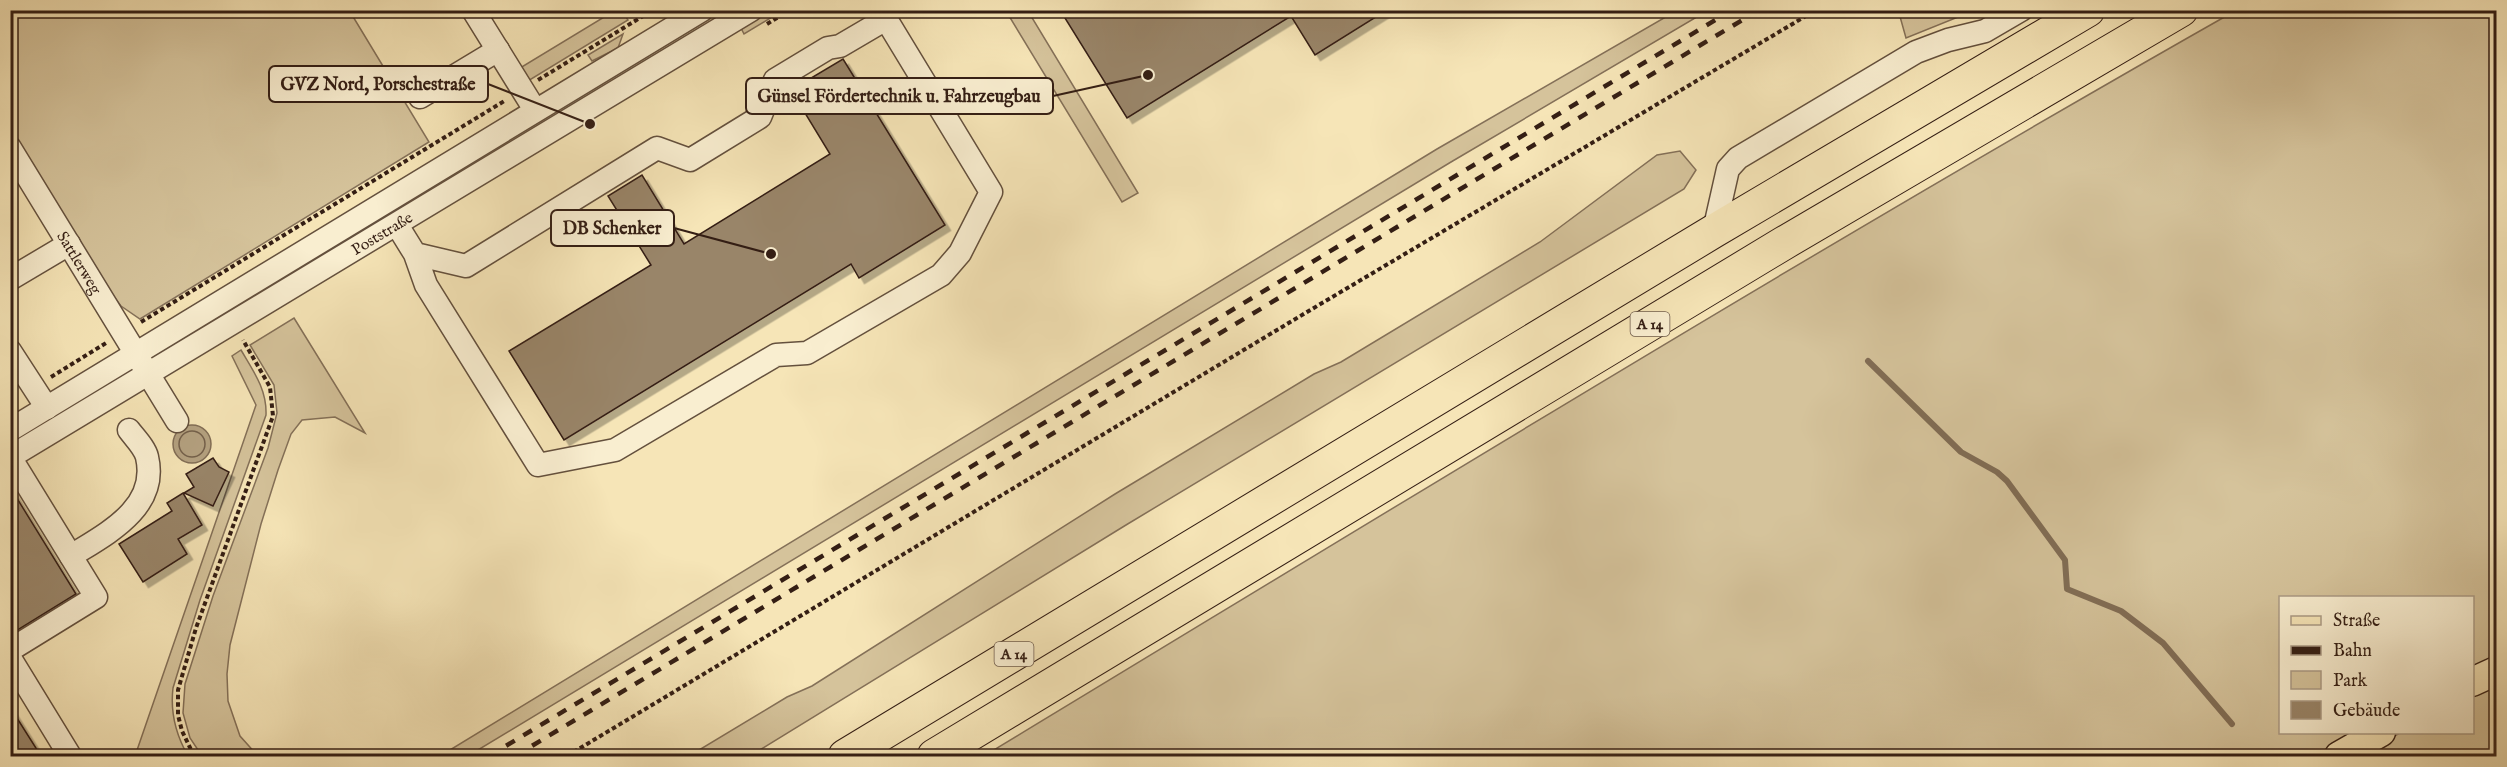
<svg xmlns="http://www.w3.org/2000/svg" width="2507" height="767" viewBox="0 0 2507 767" font-family="'IM FELL English',serif">
<defs>
<filter id="shadow"><feDropShadow dx="5.5" dy="5.5" stdDeviation="0" flood-color="#0004"/></filter>
</defs>
<rect width="100%" height="100%" fill="#f6e5b7"/>
<filter id="stains"><feTurbulence type="fractalNoise" baseFrequency=".00333" numOctaves="4"/><feColorMatrix values="0 0 0 0 .2 0 0 0 0 .09 0 0 0 0 .02 0 0 0 .5 -.17"/></filter>
<radialGradient id="worn" r=".72"><stop offset=".6" stop-color="#630" stop-opacity="0"/><stop offset="1" stop-color="#630" stop-opacity=".3"/></radialGradient>
<path fill="#d5c39b" stroke="#847058" stroke-width="1.5" d="M349 10 429 142 140 319 121 306 108 289 11 129V11Z
M1904 10H1973V11L1906 38 1899 13Z
M614 11H622L628 20 528 81 520 68Z
M713 11 719 17 232 312 227 305Z
M771 11H782L744 34 741 28Z
M1006 11H1028L1138 193 1122 202Z
M1676 11H1707L1451 162 468 756H440L1437 149Z
M2235 11H2496V658L2473 670 2472 598H2280V732L2356 733 2315 756H984C1399 505 1813 250 2235 11Z
M623 34 618 48 592 61 588 55Z
M1680 151 1696 170 1684 189 1126 525 750 756H689L787 697 812 686 1115 494 1314 374 1341 362 1540 242 1657 155Z
M294 318 365 433 335 417 302 420 291 434 278 470 261 524 230 645 227 674 228 701 240 736 258 756H202L190 738 183 713 185 684 213 596 268 448 277 413 274 385 250 345Z
M241 350C254 372 267 390 266 415L200 600 173 688C170 713 176 735 188 756H135L256 405 232 356Z
M2496 682V756H2356L2400 733 2472 732 2473 693Z"/>
<path fill="#b4a180" stroke="#816d55" stroke-width="1.5" d="M173 444a19 19 0 1 1 38 0a19 19 0 1 1-38 0Z"/>
<g fill="none" stroke-linecap="round" stroke-linejoin="round">
<path stroke="#74604a" stroke-width="1.5" d="M179 444a13 13 0 1 1 26 0a13 13 0 1 1-26 0Z"/>
<path stroke="#816d55" stroke-width="6" d="M1868 361 1961 452 1997 472 2007 481 2065 560 2067 589 2121 611 2163 643 2232 724"/>
</g>
<path fill="#998569" stroke="#341e14" stroke-width="1.5" filter="url(#shadow)" d="M1060 10H1387L1315 55 1291 16 1127 118Z
M843 59 945 225 859 278 851 264 564 440 509 351 651 265 608 196 642 175 684 244 830 154 791 90Z
M213 458 219 467 229 472 213 506 184 493 194 487 186 474Z
M10 487 76 594 16 631 10 622Z
M183 493 202 525 178 539 187 554 143 582 119 544 172 511 167 503Z
M10 707 41 756H10Z"/>
<g fill="none" stroke-linecap="round" stroke-linejoin="round">
<defs>
<g id="minor">
<path d="M473 10 535 110"/>
<path d="M420 97 498 50"/>
<path id="s1" d="M10 148 177 421"/>
<path d="M397 225 415 254 426 285 538 465 615 450 776 355 807 353 941 275 960 253 991 192 886 19 840 46 828 48 775 80 760 117 690 160 657 148 466 266 415 254"/>
<path d="M1714 231 1728 169 1738 158 1916 52 1948 40 1985 31 2021 10"/>
<path d="M10 279 69 244"/>
<path d="M10 351 47 408"/>
<path d="M10 430 702 10"/>
<path id="s2" d="M10 457 751 10"/>
<path d="M10 457 96 597 10 650"/>
<path d="M71 556C106 534 159 508 147 457 145 448 135 438 129 430"/>
<path d="M10 658 70 756"/>
</g>
<path id="major" d="M2472 682 2496 671
M2339 756 2381 732"/>
<path id="highway" d="M845 756 1714 231 2088 10
M934 756 1784 243 2181 10"/>
</defs>
<use href="#minor" stroke="#64503d" stroke-width="25"/>
<use href="#major" stroke="#341e14" stroke-width="31"/>
<use href="#highway" stroke="#341e14" stroke-width="35"/>
<path stroke="#341e14" stroke-width="4" stroke-dasharray="4.5 3" stroke-linecap="butt" d="M805 10 821 13 846 10
M767 24 790 10
M538 80 653 10
M141 322 506 100
M51 377 106 343
M194 756 182 731 178 715V690L196 628 273 416 270 387 243 340
M567 756 1307 312 1816 10"/>
<use href="#minor" stroke="#f9eed0" stroke-width="22"/>
<use href="#major" stroke="#f6e5b7" stroke-width="28"/>
<use href="#highway" stroke="#f6e5b7" stroke-width="33"/>
<path stroke="#341e14" stroke-width="4.5" stroke-dasharray="10 10" stroke-linecap="butt" d="M489 756 1732 10
M515 756 1759 10"/>
</g>
<g text-anchor="middle" stroke-width="4.5" stroke-linejoin="round" paint-order="stroke">
<g fill="#f9eed0" stroke="#6f5c4c" stroke-width="1.5">
<rect x="1630.5" y="312" width="39" height="24" rx="4.5"/>
<rect x="994.5" y="642" width="39" height="24" rx="4.5"/>
</g>
<g font-size="15" font-weight="bold" fill="#341e14">
<text x="1650" y="329">A 14</text>
<text x="1014" y="659">A 14</text>
</g>
<g font-size="16" fill="#341e14" stroke="#f9eed0">
<text dy="6" stroke="none"><textPath href="#s2" startOffset="434">Poststraße</textPath></text>
<text dy="6" stroke="none"><textPath href="#s1" startOffset="134">Sattlerweg</textPath></text>
</g>
</g>
<path fill="none" stroke="#341e14" stroke-width="2" d="M590 124L488 84M1148 75L1053 96M771 254L674 228"/>
<g fill="#341e14" stroke="#f9eed0" stroke-width="2">
<circle cx="590" cy="124" r="6"/>
<circle cx="1148" cy="75" r="6"/>
<circle cx="771" cy="254" r="6"/>
</g>
<g fill="#f9eed0" stroke="#341e14" stroke-width="2">
<rect x="269" y="66" width="219" height="36" rx="6"/>
<rect x="746" y="78" width="307" height="36" rx="6"/>
<rect x="551" y="210" width="123" height="36" rx="6"/>
</g>
<g font-size="18" text-anchor="middle" font-weight="bold" fill="#341e14">
<text x="378" y="90">GVZ Nord, Porschestraße</text>
<text x="899" y="102">Günsel Fördertechnik u. Fahrzeugbau</text>
<text x="612" y="234">DB Schenker</text>
</g>
<rect width="2507" height="767" fill="none" stroke="#f6e5b7" stroke-width="36"/>
<rect x="12" y="12" width="2483" height="743" fill="none" stroke="#341e14" stroke-width="3"/>
<rect x="18" y="18" width="2471" height="731" fill="none" stroke="#341e14" stroke-width="1.5"/>
<rect x="2279" y="596" width="195" height="138" fill="#f9eed0" stroke="#aa9b85" stroke-width="1.5"/>
<rect x="2291" y="616" width="30" height="9" fill="#f6e5b7" stroke="#aa9b85" stroke-width="1.5"/>
<text x="2333" y="626" font-size="18" fill="#341e14">Straße</text>
<rect x="2291" y="646" width="30" height="9" fill="#341e14" stroke="#aa9b85" stroke-width="1.5"/>
<text x="2333" y="656" font-size="18" fill="#341e14">Bahn</text>
<rect x="2291" y="671" width="30" height="18" fill="#d5c39b" stroke="#aa9b85" stroke-width="1.5"/>
<text x="2333" y="686" font-size="18" fill="#341e14">Park</text>
<rect x="2291" y="701" width="30" height="18" fill="#998569" stroke="#aa9b85" stroke-width="1.5"/>
<text x="2333" y="716" font-size="18" fill="#341e14">Gebäude</text>
<rect width="100%" height="100%" filter="url(#stains)"/>
<rect width="100%" height="100%" fill="url(#worn)"/>
</svg>
